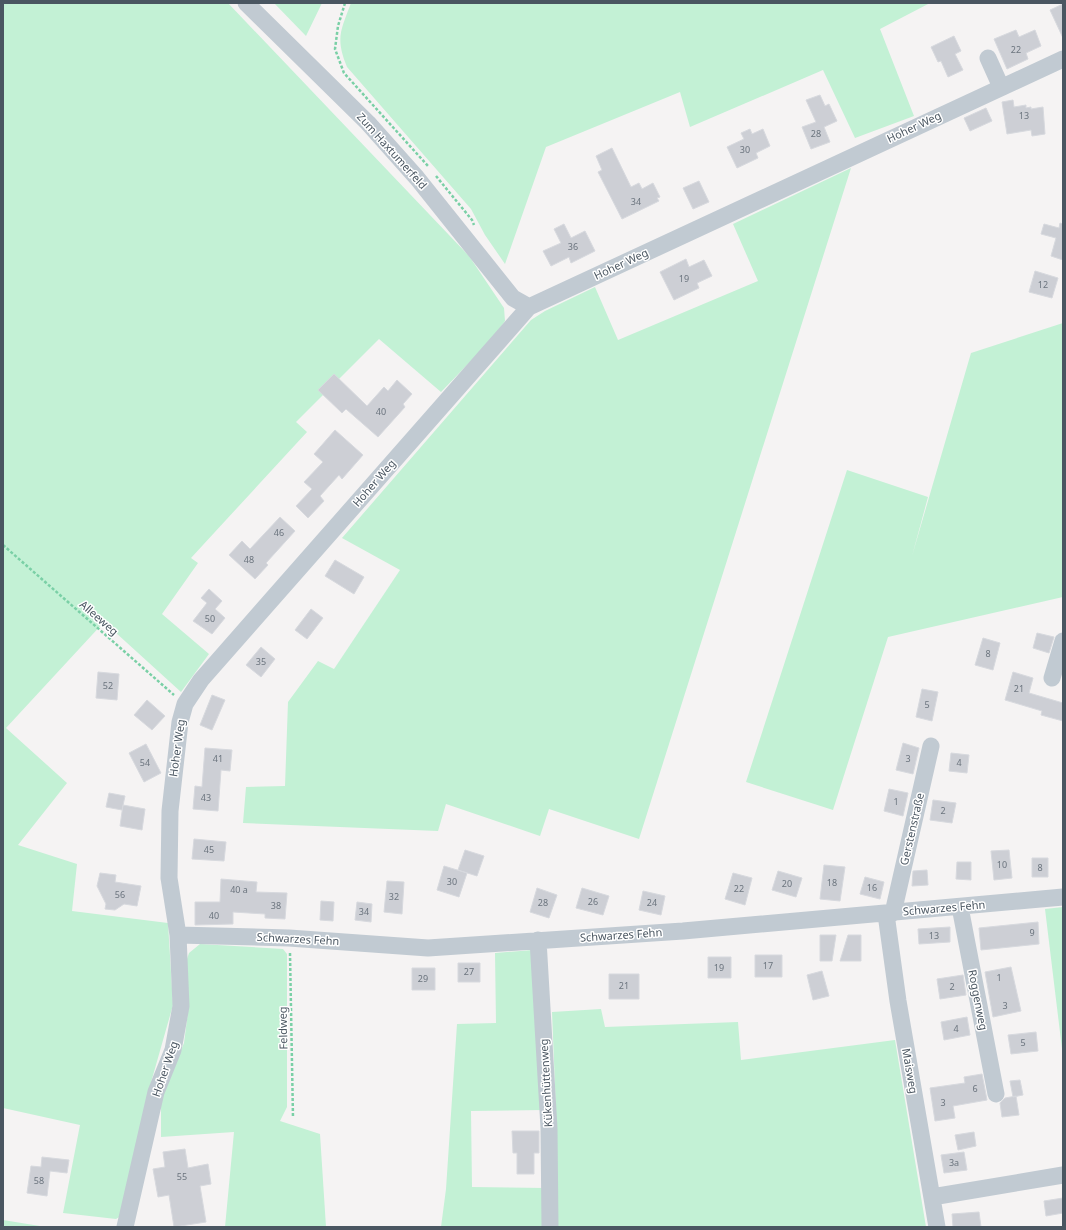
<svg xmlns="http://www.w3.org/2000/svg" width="1066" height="1230" viewBox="0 0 1066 1230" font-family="'Noto Sans',sans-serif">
<rect width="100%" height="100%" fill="#f5f3f3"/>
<path fill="#c3f1d5" d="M3 3H228L469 256 504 308 505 321 492 339 441 392 379 339 296 422 307 432 191 558 198 563 162 614 209 654 181 692 104 622 6 728 67 783 18 845 77 864 72 911 168 923 173 1005 146 1100 121 1216 116 1219 63 1213 80 1125 3 1108Z
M274 3H322L306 36Z
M351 3H930L880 29 914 116 855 138 823 70 690 127 680 92 546 147 505 264 485 235 471 209 347 67C335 38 341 30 351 3Z
M851 168 639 839 549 809 540 836 446 804 438 831 243 823 246 787 285 786 288 702 318 661 334 669 400 570 342 538 531 320 545 311 595 287 618 340 758 281 733 224Z
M1063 323V597L888 637 833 810 746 782 847 470 928 497 912 556 971 353Z
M1063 907V1057L1045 909Z
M200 944 283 949 287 954V1107L280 1121 320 1134 326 1227H225L234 1132 161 1137V1099L184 1043 189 1004 186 962 189 953Z
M533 950 543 1110 471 1111 472 1187 545 1188V1227H441L446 1189 457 1024 496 1023 495 953Z
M601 1009 605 1027 738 1022 741 1060 895 1040 926 1227H555L556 1110 552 1012Z
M3 1220 46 1227H3Z"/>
<path fill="#cdcfd5" stroke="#d7d9de" d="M1063 4V38L1050 10Z
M1016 30 1019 37 1035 30 1041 46 1026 53 1028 59 1007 69 994 39Z
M954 36 961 51 955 54 963 70 948 77 941 61 938 62 931 47Z
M820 95 825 106 829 104 837 121 824 127 830 142 811 149 802 127 816 122 806 100Z
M1013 100 1014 107 1026 105V108L1031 107V109L1043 107 1045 134 1032 136 1031 130 1007 134 1002 102Z
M986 108 992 121 970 131 964 118Z
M750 129 752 134 763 129 770 146 756 153 758 158 737 168 727 147 744 139 741 133Z
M612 148 631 187 639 183 642 189 653 183 660 197 657 198 659 201 622 219 598 172 602 170 596 156Z
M699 181 709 202 693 209 683 188Z
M1060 223 1063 224V260L1051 256 1056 238 1041 234 1044 224 1059 228Z
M564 224 571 238 585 231 595 251 571 263 569 257 551 266 543 251 561 243 554 229Z
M686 259 689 267 704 260 712 276 697 283 699 288 674 300 660 272Z
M1035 271 1058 278 1052 298 1029 292Z
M334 374 367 406 384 387 388 391 397 380 412 394 403 404 405 407 378 437 346 409 342 413 318 390Z
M335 430 363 455 342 479 339 475 320 496 324 501 308 518 296 506 312 489 304 482 323 462 314 454Z
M280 517 295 531 266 563 268 565 255 579 229 555 242 541 250 549Z
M335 560 364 577 354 594 325 576Z
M209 589 222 601 215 609 225 618 212 634 193 621 207 603 201 598Z
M311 609 323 618 307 639 295 630Z
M1037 633 1054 637 1049 653 1033 648Z
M983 638 1000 643 993 670 975 665Z
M261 647 275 659 261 677 246 665Z
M98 672 119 674 117 700 96 698Z
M1013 672 1033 678 1029 693 1063 703V721L1041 715 1042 711 1005 700Z
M922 689 938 692 932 721 916 717Z
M212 695 225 700 212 730 200 725Z
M147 700 165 716 152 730 134 715Z
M903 743 919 748 913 774 896 770Z
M146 744 161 773 144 782 129 753Z
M205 748 232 750 230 771 221 770 218 811 193 809 195 786 202 787Z
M951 753 969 755 967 773 949 771Z
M889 789 908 793 903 816 884 811Z
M109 793 125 796 122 810 106 807Z
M933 800 956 803 952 823 930 820Z
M123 805 145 809 142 830 120 826Z
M194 839 226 842 224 861 192 859Z
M465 850 484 856 477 876 458 870Z
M1009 850 1012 878 994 880 991 851Z
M1032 858H1048V877H1032Z
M957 862H971V880L956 879Z
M824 865 845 867 840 901 820 899Z
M444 866 467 873 459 897 437 890Z
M927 870 928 885 912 886 913 871Z
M778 871 802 878 796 897 772 890Z
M100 873 116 875 115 882 141 886 137 906 124 904 115 910 105 909 106 904 97 886Z
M733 873 752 878 745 905 725 899Z
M865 877 884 882 880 899 860 894Z
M221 879 257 882 256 892 287 893 285 919 265 918V914L233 912V924L195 925V902H220Z
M387 881 404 882 402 914 384 912Z
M537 888 557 895 549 918 530 912Z
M582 888 609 896 603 915 576 908Z
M643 891 665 896 661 915 639 910Z
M321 901 334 902 333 921 320 920Z
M357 902 372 904 371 922 355 920Z
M1038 922 1039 944 981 950 979 928Z
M950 927V942L919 944 918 929Z
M820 935H836L832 961H820Z
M848 935H861V961H840Z
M755 955H782V977H755Z
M708 957H731V978H708Z
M458 963H480V982H458Z
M1011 967 1021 1011 993 1017 985 972Z
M412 968H435V990H412Z
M822 971 829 996 813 1000 807 975Z
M609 974H639V999H609Z
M963 975 966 995 940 999 937 979Z
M967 1017 970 1035 944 1040 941 1022Z
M1036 1032 1038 1051 1011 1054 1008 1035Z
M982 1074 987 1100 953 1106 955 1118 935 1121 930 1088 965 1083 964 1077Z
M1020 1080 1023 1095 1013 1097 1010 1081Z
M1016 1096 1019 1115 1002 1117 1000 1103 1005 1098Z
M512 1131H539V1153H534V1174H517V1153H513Z
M974 1132 976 1146 958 1150 955 1135Z
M185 1149 188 1168 208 1164 211 1184 200 1186 206 1222 174 1227 169 1195 158 1197 153 1169 165 1167 163 1152Z
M964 1152 967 1170 944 1173 941 1155Z
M42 1157 69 1160 67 1173 50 1171 47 1196 27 1193 31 1166 41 1167Z
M1063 1198V1213L1046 1216 1044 1201Z
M979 1212 981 1227H953L952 1214Z"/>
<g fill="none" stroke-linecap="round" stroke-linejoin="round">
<path stroke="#7ad0a6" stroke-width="2.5" stroke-dasharray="3 2" stroke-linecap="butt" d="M345 3 338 26 335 49 344 73 428 166
M436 176 472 220 474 225
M3 545 174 695
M290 953 293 1118"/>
<path stroke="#c1cad2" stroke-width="17" d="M246 3 368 123 417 178 513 298 529 307
M988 58 1001 87
M1052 678 1063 641
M960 907 996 1094
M893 913 931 746
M886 914 898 1001 937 1227
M178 935 289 938 428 948 683 931 1063 897
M538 940 549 1128 550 1227
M932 1197 1063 1175
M125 1227 156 1092 173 1050 181 1006 178 935 169 878 170 811 180 722 185 704 201 680 529 307 1063 59"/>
</g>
<g text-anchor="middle" stroke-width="3" stroke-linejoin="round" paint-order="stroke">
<g font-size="9" fill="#6b747e">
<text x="1016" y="53">22</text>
<text x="1024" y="119">13</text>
<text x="816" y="137">28</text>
<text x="745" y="153">30</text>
<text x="636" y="205">34</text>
<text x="573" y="250">36</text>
<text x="684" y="282">19</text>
<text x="1043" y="288">12</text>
<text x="381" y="415">40</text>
<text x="279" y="536">46</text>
<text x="249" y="563">48</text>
<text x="210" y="622">50</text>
<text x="988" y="657">8</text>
<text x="261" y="665">35</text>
<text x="108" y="689">52</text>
<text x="1019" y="692">21</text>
<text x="927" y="708">5</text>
<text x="218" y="762">41</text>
<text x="908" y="762">3</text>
<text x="145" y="766">54</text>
<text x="959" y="766">4</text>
<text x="206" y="801">43</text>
<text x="896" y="805">1</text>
<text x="943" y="814">2</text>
<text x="209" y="853">45</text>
<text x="1002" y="868">10</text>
<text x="1040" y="871">8</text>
<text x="452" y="885">30</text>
<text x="832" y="886">18</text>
<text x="787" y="887">20</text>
<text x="872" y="891">16</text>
<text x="739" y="892">22</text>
<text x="239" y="893">40 a</text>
<text x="120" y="898">56</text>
<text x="394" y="900">32</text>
<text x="593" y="905">26</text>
<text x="543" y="906">28</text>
<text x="652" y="906">24</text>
<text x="276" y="909">38</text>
<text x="364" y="915">34</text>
<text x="214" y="919">40</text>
<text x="1032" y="936">9</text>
<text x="934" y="939">13</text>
<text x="768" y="969">17</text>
<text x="719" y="971">19</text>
<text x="469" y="975">27</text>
<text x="999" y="981">1</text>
<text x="423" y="982">29</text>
<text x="624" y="989">21</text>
<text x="952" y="990">2</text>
<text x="1005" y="1009">3</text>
<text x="956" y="1032">4</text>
<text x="1023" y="1046">5</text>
<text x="975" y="1092">6</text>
<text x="943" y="1106">3</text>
<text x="954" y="1166">3a</text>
<text x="182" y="1180">55</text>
<text x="39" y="1184">58</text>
</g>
<g font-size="11" fill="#4a5661" stroke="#fff">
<text transform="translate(914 127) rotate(-25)" y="4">Hoher Weg</text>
<text transform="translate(392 151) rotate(48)" y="4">Zum Haxtumerfeld</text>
<text transform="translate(621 264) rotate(-25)" y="4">Hoher Weg</text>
<text transform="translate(374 483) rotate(-49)" y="4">Hoher Weg</text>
<text transform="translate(99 618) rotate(41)" y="4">Alleeweg</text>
<text transform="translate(177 748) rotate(-82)" y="4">Hoher Weg</text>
<text transform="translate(912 829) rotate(-77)" y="4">Gerstenstraße</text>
<text transform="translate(944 908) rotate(-5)" y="4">Schwarzes Fehn</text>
<text transform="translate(621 935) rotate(-4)" y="4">Schwarzes Fehn</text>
<text transform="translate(298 939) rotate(3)" y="4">Schwarzes Fehn</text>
<text transform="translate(978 1000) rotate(79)" y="4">Roggenweg</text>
<text transform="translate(283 1028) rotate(-91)" y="4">Feldweg</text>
<text transform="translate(165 1069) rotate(-71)" y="4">Hoher Weg</text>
<text transform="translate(910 1071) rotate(80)" y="4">Maisweg</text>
<text transform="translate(546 1083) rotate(-93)" y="4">Kükenhüttenweg</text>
</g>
</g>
<rect width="1066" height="1230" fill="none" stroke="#4a5661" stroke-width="8"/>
</svg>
